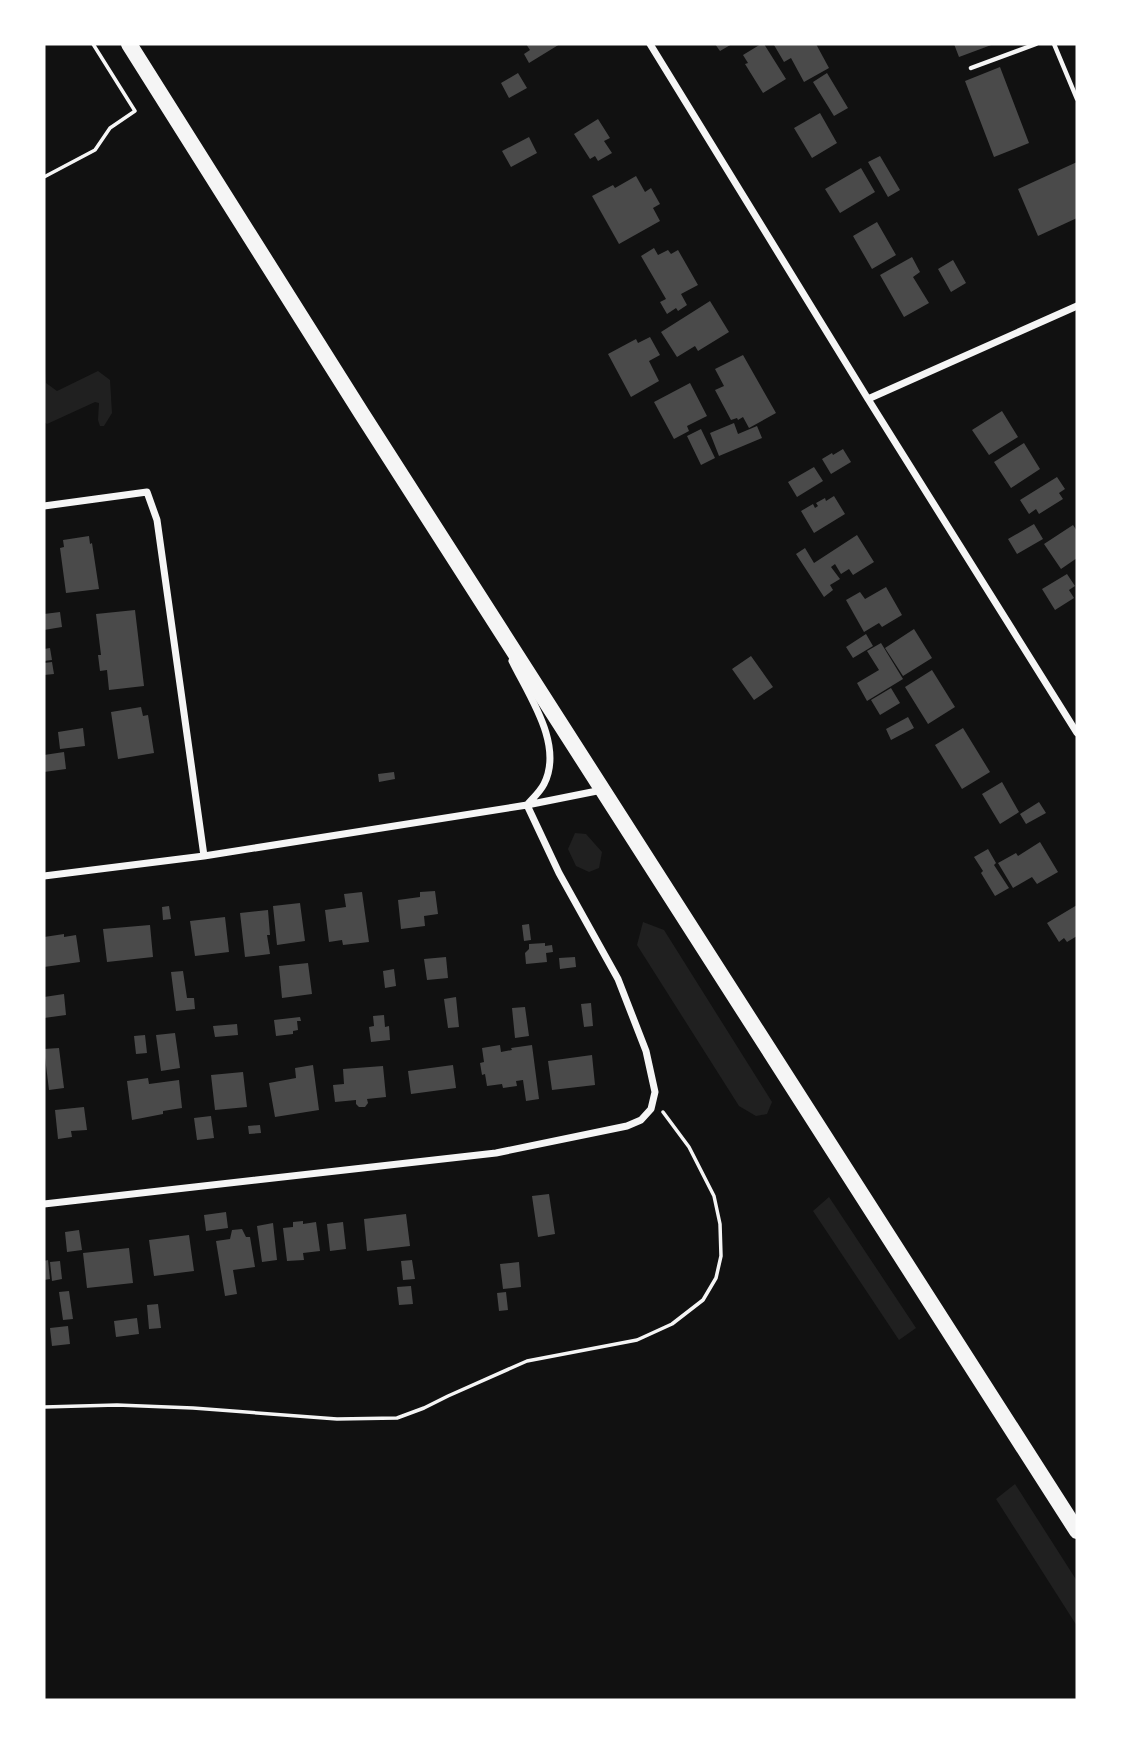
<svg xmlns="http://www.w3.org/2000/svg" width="1121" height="1744" viewBox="0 0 1121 1744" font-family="Commissioner,sans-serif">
<rect width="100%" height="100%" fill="#111"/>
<path fill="#202020" d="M44 358 46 383 57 391 98 371 110 380 112 413 104 426H100L98 420 99 403 95 402 47 424 44 422Z
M575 833 586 834 602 852 599 868 589 872 576 866 568 849Z
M643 922 664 930 772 1102 767 1114 756 1116 739 1106 637 945Z
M829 1197 916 1328 899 1340 813 1211Z
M1015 1484 1077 1581V1626L996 1499Z"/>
<path fill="#4a4a4a" d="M526 44H560L529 63 524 54 530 50Z
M715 44H732L720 51Z
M761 44H764L786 79 763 93 745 64 748 63 743 55Z
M777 44H816L829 68 804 82 791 58 784 62 774 45Z
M954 44H994L959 57Z
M1000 67 1029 143 994 157 965 81Z
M518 73 527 88 509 98 501 83Z
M827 73 848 108 834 116 813 82Z
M820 113 837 143 812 158 794 128Z
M598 119 610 138 604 141 612 153 598 161 595 156 590 159 574 134Z
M529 137 537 153 511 167 502 151Z
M880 156 900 190 888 197 868 162Z
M1077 162V218L1038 236 1018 189Z
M861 168 875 192 840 213 825 189Z
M636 176 645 192 651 188 660 204 653 208 660 221 619 244 592 196 613 185 615 188Z
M877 222 896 255 872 269 853 236Z
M654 248 658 255 668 250 671 254 678 250 698 285 681 294 687 305 678 311 676 308 667 314 660 302 666 299 641 256Z
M912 257 920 272 913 277 929 303 904 317 880 275Z
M953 260 966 283 951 292 938 269Z
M710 301 729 332 698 351 695 346 677 357 661 332Z
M650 337 660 355 649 361 659 381 631 397 608 354 636 339 638 343Z
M743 355 776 413 749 428 743 417 738 420 737 418 731 420 715 390 724 386 715 369Z
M690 383 707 416 687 426 689 431 674 439 654 402Z
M1002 411 1018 437 989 455 972 430Z
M734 423 738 434 757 426 762 438 719 456 710 433Z
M701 429 715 458 701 465 687 436Z
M1024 443 1040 469 1011 488 994 462Z
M843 449 851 462 831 474 822 459 832 453 833 455Z
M814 467 823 481 797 497 788 482Z
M1057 477 1065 489 1059 493 1063 499 1039 514 1036 509 1029 514 1020 500Z
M834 496 845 514 814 533 801 511 813 504 815 508 818 506 816 503 825 498 826 501Z
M1034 524 1043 539 1017 554 1008 539Z
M1073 525 1077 531V558L1061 569 1044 544Z
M857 535 874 562 853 575 849 569 841 574 835 564 831 567 840 579 830 585 833 590 824 597 796 554 805 548 814 563Z
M89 536 90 544 92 543 99 589 66 593 60 548 64 547 63 540Z
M1067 574 1075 586 1069 590 1074 598 1055 610 1042 589Z
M886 587 902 615 882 627 879 623 864 632 846 600 860 592 865 599Z
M135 610 144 686 109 690 107 670 100 671 98 655H101L96 614Z
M60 612 62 627 44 630V614Z
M914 629 932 658 903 676 885 648Z
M866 634 873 646 853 658 846 647Z
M881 643 903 679 867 701 857 683 879 670 867 651Z
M50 648 52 660 44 661V649Z
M751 656 773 687 754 700 732 669Z
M52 662 54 674 44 675V663Z
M932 670 955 707 928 724 905 687Z
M891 688 900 703 880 715 871 700Z
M141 707 143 716 148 715 154 753 118 759 111 712Z
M908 717 914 728 891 740 886 729Z
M83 728 85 746 60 749 58 732Z
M963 728 990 772 962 789 935 745Z
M64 752 66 769 44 772V755Z
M394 772 395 779 379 782 378 774Z
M1002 782 1019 812 1000 824 982 794Z
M1039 802 1046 813 1026 824 1020 814Z
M1040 842 1058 872 1037 884 1032 877 1013 888 998 863 1016 853 1018 856Z
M988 849 996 863 994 865 1009 888 995 896 981 873 983 871 974 857Z
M435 891 438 914 424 916 425 926 401 929 398 900 420 897V892Z
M362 892 369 942 343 945 342 940 329 942 325 910 346 907 344 894Z
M300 903 305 941 277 945 273 906Z
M1077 905V936L1067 942 1064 938 1059 942 1047 923Z
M169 906 171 919 163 920 162 907Z
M268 910 270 935H267L270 954 245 957 240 913Z
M225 917 229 952 195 956 190 921Z
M529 924 531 940 524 941 522 925Z
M150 925 153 957 107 962 103 929Z
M64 934V937L76 935 80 962 44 967V937Z
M545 943V946L552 945 553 952 546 953 547 962 526 964 525 953 529 949V944Z
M446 957 448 978 427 980 424 959Z
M575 957 576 967 560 969 559 958Z
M308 963 312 994 282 998 279 966Z
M394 969 396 986 385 988 383 971Z
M183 971 187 998H194L195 1009 176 1011 171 972Z
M64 994 66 1015 44 1018V997Z
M456 997 459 1027 448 1028 444 999Z
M591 1003 593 1026 584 1027 581 1004Z
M525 1007 529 1036 515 1038 512 1008Z
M384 1015 385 1027 389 1026 390 1040 371 1042 369 1027 374 1026 373 1016Z
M300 1017 301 1021H297L298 1030 293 1031V1034L276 1036 274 1020Z
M237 1024 238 1035 215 1037 213 1026Z
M175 1033 180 1068 161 1071 156 1035Z
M145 1035 147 1053 136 1054 134 1036Z
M500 1045 501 1052 512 1050 511 1048 532 1045 539 1099 526 1101 523 1080 516 1081 517 1086 503 1088 502 1084 487 1086 485 1074 482 1075 480 1063 484 1062 482 1048Z
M59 1048 64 1088 49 1090 44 1049Z
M592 1055 595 1085 552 1090 548 1061Z
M313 1065 319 1110 275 1117 269 1083 296 1078 295 1068Z
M453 1065 456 1088 411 1094 408 1071Z
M383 1066 386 1097 367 1099 368 1103 365 1107H359L356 1104V1100L335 1102 333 1085 344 1084 343 1069Z
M243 1072 247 1107 215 1110 211 1075Z
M148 1078 149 1084 179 1080 182 1108 163 1111V1114L132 1120 127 1081Z
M84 1107 87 1130 71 1131 72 1137 58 1139 55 1110Z
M211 1116 214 1138 197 1140 194 1118Z
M260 1125 261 1133 249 1134 248 1126Z
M549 1194 555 1234 538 1237 532 1196Z
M226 1212 228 1228 206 1231 204 1215Z
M406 1214 410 1246 367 1251 364 1219Z
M303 1221V1224L316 1222 320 1251 303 1253 304 1260 287 1261 283 1228 293 1227V1222Z
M343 1222 346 1249 330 1251 327 1224Z
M273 1223 277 1260 262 1262 257 1226Z
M242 1229 246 1237H250L255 1267 233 1270 237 1294 225 1296 216 1241 230 1239 232 1230Z
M79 1230 82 1250 67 1252 65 1232Z
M189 1235 194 1271 154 1276 149 1240Z
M129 1248 133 1283 87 1288 83 1253Z
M48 1260 50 1279 44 1280V1261Z
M412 1260 415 1279 403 1280 401 1261Z
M60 1261 62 1279 52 1281 50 1262Z
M519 1262 521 1287 503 1289 500 1264Z
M411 1286 413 1304 399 1305 397 1287Z
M69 1291 73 1319 63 1320 59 1292Z
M506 1292 508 1310 499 1311 497 1293Z
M158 1304 161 1328 149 1329 147 1305Z
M137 1318 139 1334 116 1337 114 1321Z
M68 1326 70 1344 52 1346 50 1328Z"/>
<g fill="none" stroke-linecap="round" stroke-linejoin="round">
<path stroke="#f5f5f5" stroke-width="3.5" d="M44 177 95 150 110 128 135 111 93 44
M44 1407 117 1405 193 1408 337 1419 397 1418 424 1408 448 1396 527 1361 637 1340 672 1324 703 1300 716 1278 721 1256 720 1224 714 1196 689 1147 663 1112"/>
<path stroke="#f5f5f5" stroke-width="4.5" d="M1054 44 1077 99
M971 68 1036 44"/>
<path stroke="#f5f5f5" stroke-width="7" d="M650 44 868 399 1077 733
M868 399 1077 306
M44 506 147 492 157 520 204 856
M44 876 204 856 527 805 602 790
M44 1204 496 1153 627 1126 641 1120 651 1109 655 1092 646 1051 618 979 559 873 527 805C532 799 540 792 544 784 564 745 529 696 512 661"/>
<path stroke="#f5f5f5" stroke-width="16" d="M129 44 362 414 1077 1531"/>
</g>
<rect width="1121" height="1744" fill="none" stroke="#ffffff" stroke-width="91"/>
</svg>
